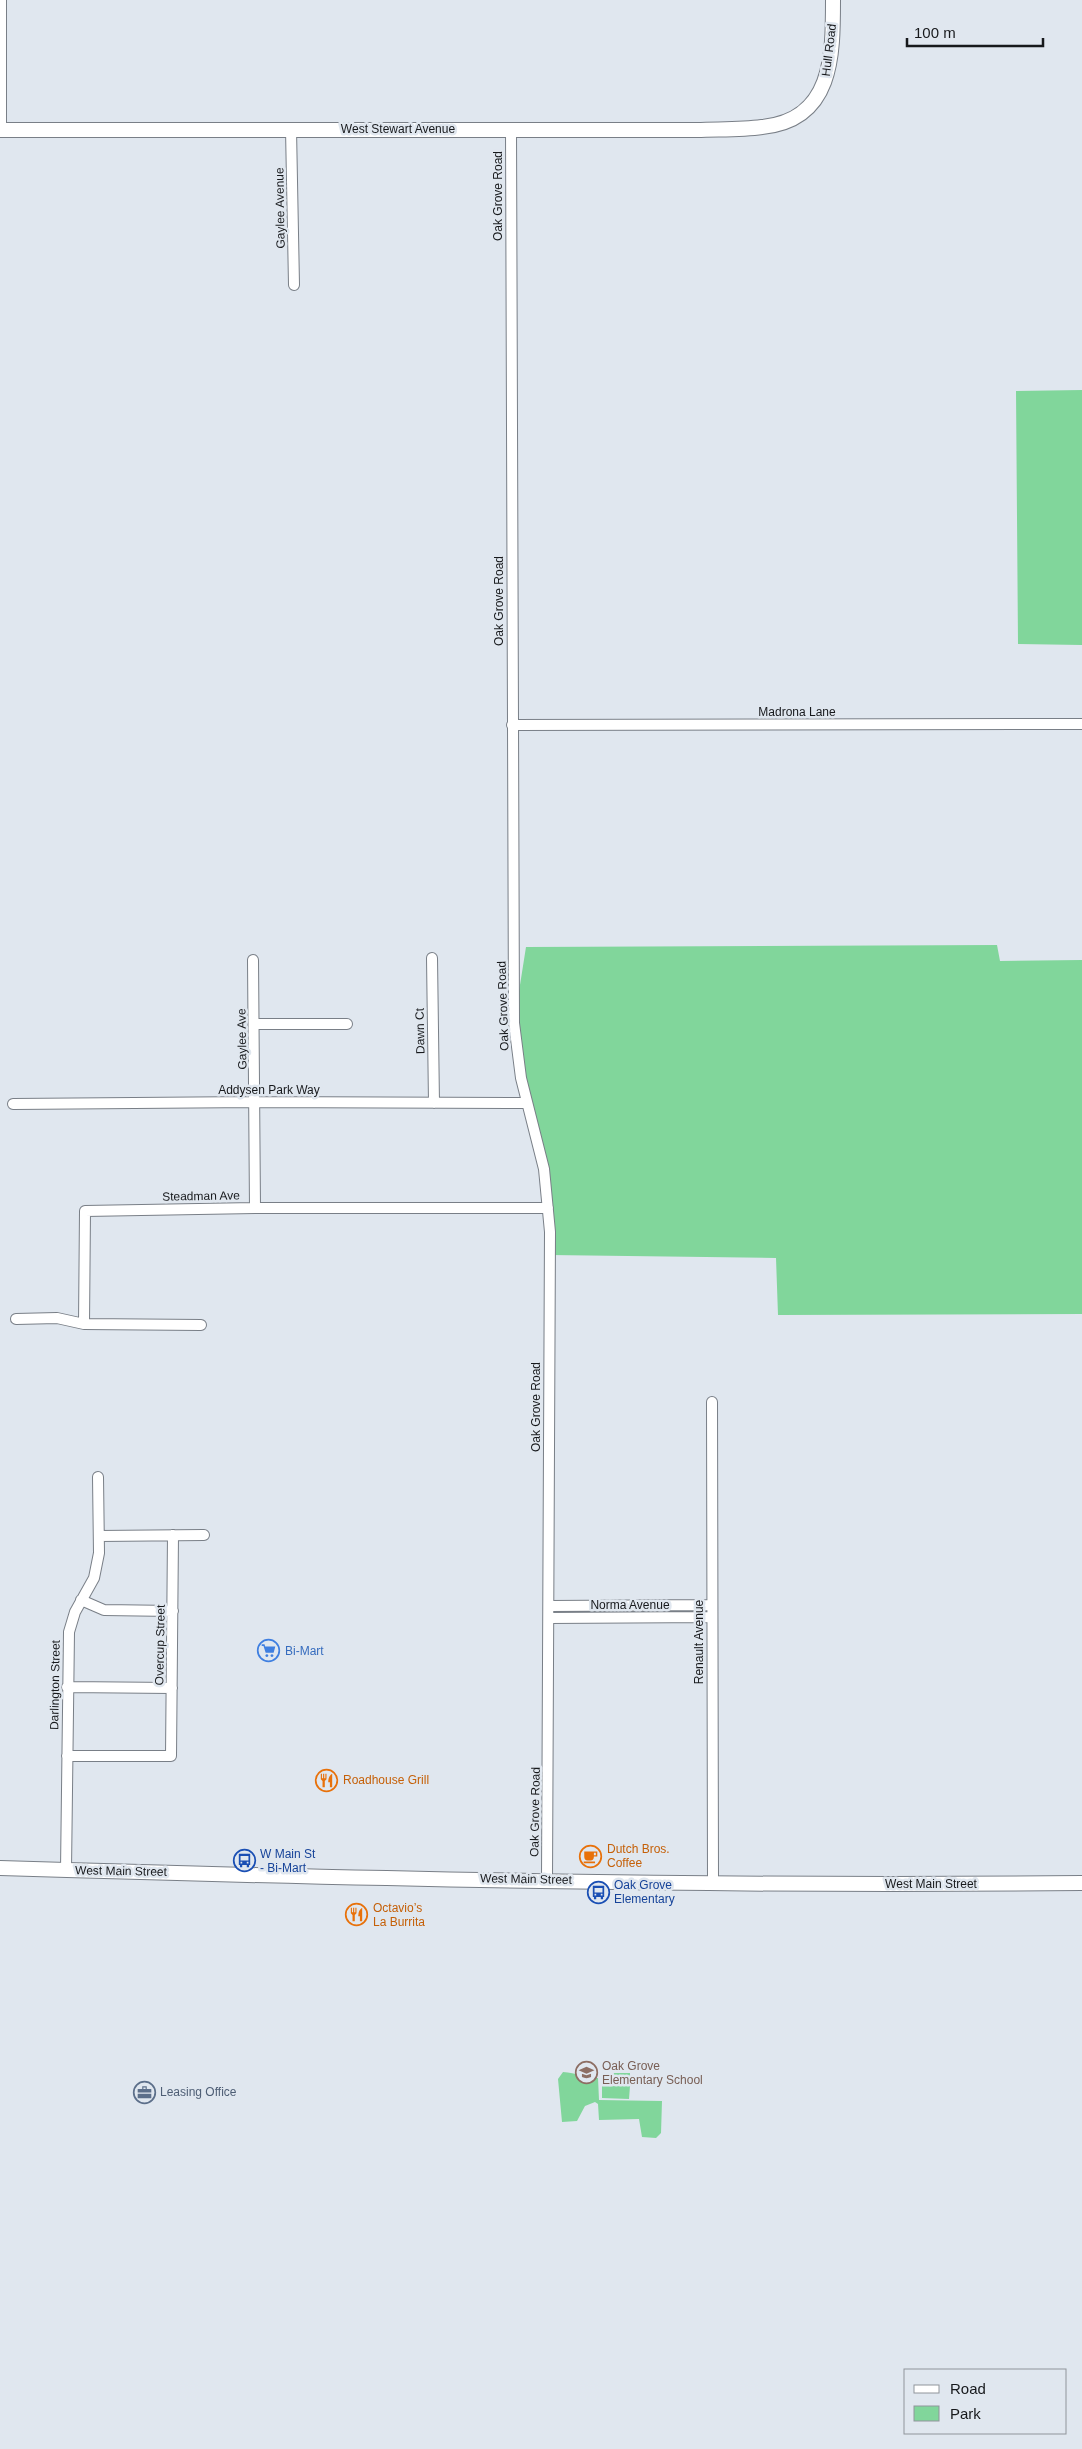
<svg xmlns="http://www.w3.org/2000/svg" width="1082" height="2449" viewBox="0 0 1082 2449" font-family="Arial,sans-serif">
<rect width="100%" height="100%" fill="#e0e7ef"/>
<path fill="#81d69b" d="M1082 390V645L1018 644 1016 391Z
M997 945 1000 961 1082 960V1314L778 1315 776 1258 550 1255 546 1189 514 1023 526 947Z
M563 2072C576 2073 586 2078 598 2078L599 2100 662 2101 661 2133 656 2138 642 2137 639 2119 599 2120 598 2104 595 2102 585 2106 577 2121 562 2122 558 2079Z
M602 2073H630V2085H602Z
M602 2086H630L629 2099 602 2098Z"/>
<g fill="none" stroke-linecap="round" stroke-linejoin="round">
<defs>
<path id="minor" d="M1 0V130
M291 129 294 285
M511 129 514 1023 521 1078 544 1169 550 1232 547 1879
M512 725 1082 724
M432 958 434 1103
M253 960 255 1208
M254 1024H347
M13 1104 255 1102 526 1103
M16 1319 57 1318 84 1324
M201 1325 84 1324 85 1211 255 1208H548
M712 1402 713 1882
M99 1536 204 1535
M81 1600 104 1610 173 1611
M550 1606 712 1605
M549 1618 712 1617
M67 1687 172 1688
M67 1756H171L173 1535
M66 1870 69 1632 75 1612 94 1578 99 1553 98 1477"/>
<path id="major" d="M0 130H697C718 129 741 130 762 127 833 120 833 56 833 0
M0 1868C360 1879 721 1887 1082 1883"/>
</defs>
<use href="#minor" stroke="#797f87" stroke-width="12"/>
<use href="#major" stroke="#797f87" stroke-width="16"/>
<use href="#minor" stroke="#fff" stroke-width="10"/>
<use href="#major" stroke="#fff" stroke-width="14"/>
</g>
<defs>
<symbol id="supermarket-ring" viewBox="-11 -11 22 22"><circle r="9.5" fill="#e0e7ef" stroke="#3f7fe0" stroke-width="1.5"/><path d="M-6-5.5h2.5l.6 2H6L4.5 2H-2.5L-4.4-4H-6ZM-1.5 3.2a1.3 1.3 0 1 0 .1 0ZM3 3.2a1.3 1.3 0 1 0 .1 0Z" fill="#3f7fe0"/></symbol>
<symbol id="restaurant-ring" viewBox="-11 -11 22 22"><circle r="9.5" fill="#e0e7ef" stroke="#e8710a" stroke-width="1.5"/><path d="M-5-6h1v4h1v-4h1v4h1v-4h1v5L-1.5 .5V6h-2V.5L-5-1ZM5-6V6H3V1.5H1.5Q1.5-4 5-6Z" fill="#e8710a"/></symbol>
<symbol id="cafe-ring" viewBox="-11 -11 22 22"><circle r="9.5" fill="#e0e7ef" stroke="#e8710a" stroke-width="1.5"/><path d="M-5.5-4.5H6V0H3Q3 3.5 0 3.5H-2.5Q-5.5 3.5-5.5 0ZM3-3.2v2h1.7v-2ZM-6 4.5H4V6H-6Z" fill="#e8710a"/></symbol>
<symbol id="bus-ring" viewBox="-11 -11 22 22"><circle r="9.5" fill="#e0e7ef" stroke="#1a4fb4" stroke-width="1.5"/><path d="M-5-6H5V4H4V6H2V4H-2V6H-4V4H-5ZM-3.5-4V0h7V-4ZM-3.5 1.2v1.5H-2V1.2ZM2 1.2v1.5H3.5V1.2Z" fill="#1a4fb4"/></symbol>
<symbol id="school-ring" viewBox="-11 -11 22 22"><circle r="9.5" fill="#e0e7ef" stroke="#8d6e63" stroke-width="1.5"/><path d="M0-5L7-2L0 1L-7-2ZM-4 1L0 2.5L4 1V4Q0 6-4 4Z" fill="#8d6e63"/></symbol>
<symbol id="office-ring" viewBox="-11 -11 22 22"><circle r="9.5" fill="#e0e7ef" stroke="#5c6f8a" stroke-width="1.5"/><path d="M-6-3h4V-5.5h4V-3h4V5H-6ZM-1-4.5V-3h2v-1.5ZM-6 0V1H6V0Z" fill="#5c6f8a"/></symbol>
</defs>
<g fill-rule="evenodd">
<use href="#supermarket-ring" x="256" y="1638" width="25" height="25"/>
<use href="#restaurant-ring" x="314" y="1768" width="25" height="25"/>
<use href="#cafe-ring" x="578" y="1844" width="25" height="25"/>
<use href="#bus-ring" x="232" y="1848" width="25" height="25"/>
<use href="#bus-ring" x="586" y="1880" width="25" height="25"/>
<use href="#restaurant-ring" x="344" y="1902" width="25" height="25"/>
<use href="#school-ring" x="574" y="2060" width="25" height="25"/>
<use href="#office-ring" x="132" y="2080" width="25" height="25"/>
</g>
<g text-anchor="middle" stroke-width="5" stroke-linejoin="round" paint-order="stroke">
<g font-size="12" fill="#17191c" stroke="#e0e7ef">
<text transform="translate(829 50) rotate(-83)" y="4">Hull Road</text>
<text x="398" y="133">West Stewart Avenue</text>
<text transform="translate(498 196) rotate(-90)" y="4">Oak Grove Road</text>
<text transform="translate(280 208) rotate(-91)" y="4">Gaylee Avenue</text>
<text transform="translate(499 601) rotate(-90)" y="4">Oak Grove Road</text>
<text x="797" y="716">Madrona Lane</text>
<text transform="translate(503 1006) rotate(-92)" y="4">Oak Grove Road</text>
<text transform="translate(420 1031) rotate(-91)" y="4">Dawn Ct</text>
<text transform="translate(242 1039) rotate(-91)" y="4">Gaylee Ave</text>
<text x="269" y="1094">Addysen Park Way</text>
<text transform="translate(201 1196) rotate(-1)" y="4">Steadman Ave</text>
<text transform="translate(536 1407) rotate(-90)" y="4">Oak Grove Road</text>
<text x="630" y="1609">Norma Avenue</text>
<text transform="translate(699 1642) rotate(-90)" y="4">Renault Avenue</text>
<text transform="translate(160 1645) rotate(-89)" y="4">Overcup Street</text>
<text transform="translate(55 1685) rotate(-89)" y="4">Darlington Street</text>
<text transform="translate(535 1812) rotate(-89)" y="4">Oak Grove Road</text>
<text transform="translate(121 1871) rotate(1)" y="4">West Main Street</text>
<text transform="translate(526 1879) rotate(1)" y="4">West Main Street</text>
<text x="931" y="1888">West Main Street</text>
</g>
<g font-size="12" fill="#366cbe" stroke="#e0e7ef" text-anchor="start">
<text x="285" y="1655">Bi-Mart</text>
</g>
<g font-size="12" fill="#c56008" stroke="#e0e7ef" text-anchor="start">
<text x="343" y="1784">Roadhouse Grill</text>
<text x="607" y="1853">Dutch Bros.<tspan x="607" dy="14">Coffee</tspan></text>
<text x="373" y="1912">Octavio’s<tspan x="373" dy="14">La Burrita</tspan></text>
</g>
<g font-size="12" fill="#164399" stroke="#e0e7ef" text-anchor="start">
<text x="260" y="1858">W Main St<tspan x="260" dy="14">- Bi-Mart</tspan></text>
<text x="614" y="1889">Oak Grove<tspan x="614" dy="14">Elementary</tspan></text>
</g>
<g font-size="12" fill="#785e54" stroke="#e0e7ef" text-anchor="start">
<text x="602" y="2070">Oak Grove<tspan x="602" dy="14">Elementary School</tspan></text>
</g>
<g font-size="12" fill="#4e5e75" stroke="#e0e7ef" text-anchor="start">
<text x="160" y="2096">Leasing Office</text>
</g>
</g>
<rect x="904" y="2369" width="162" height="65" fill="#e0e7ef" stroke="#90959b"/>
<rect x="914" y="2385" width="25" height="8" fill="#ffffff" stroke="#90959b"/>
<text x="950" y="2394" font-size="15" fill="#17191c">Road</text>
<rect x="914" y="2406" width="25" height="15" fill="#81d69b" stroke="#90959b"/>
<text x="950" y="2419" font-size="15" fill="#17191c">Park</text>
<path d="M907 38v8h136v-8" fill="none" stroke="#17191c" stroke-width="2.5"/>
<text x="914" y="38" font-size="15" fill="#17191c" stroke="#e0e7ef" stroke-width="4" paint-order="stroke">100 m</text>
</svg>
